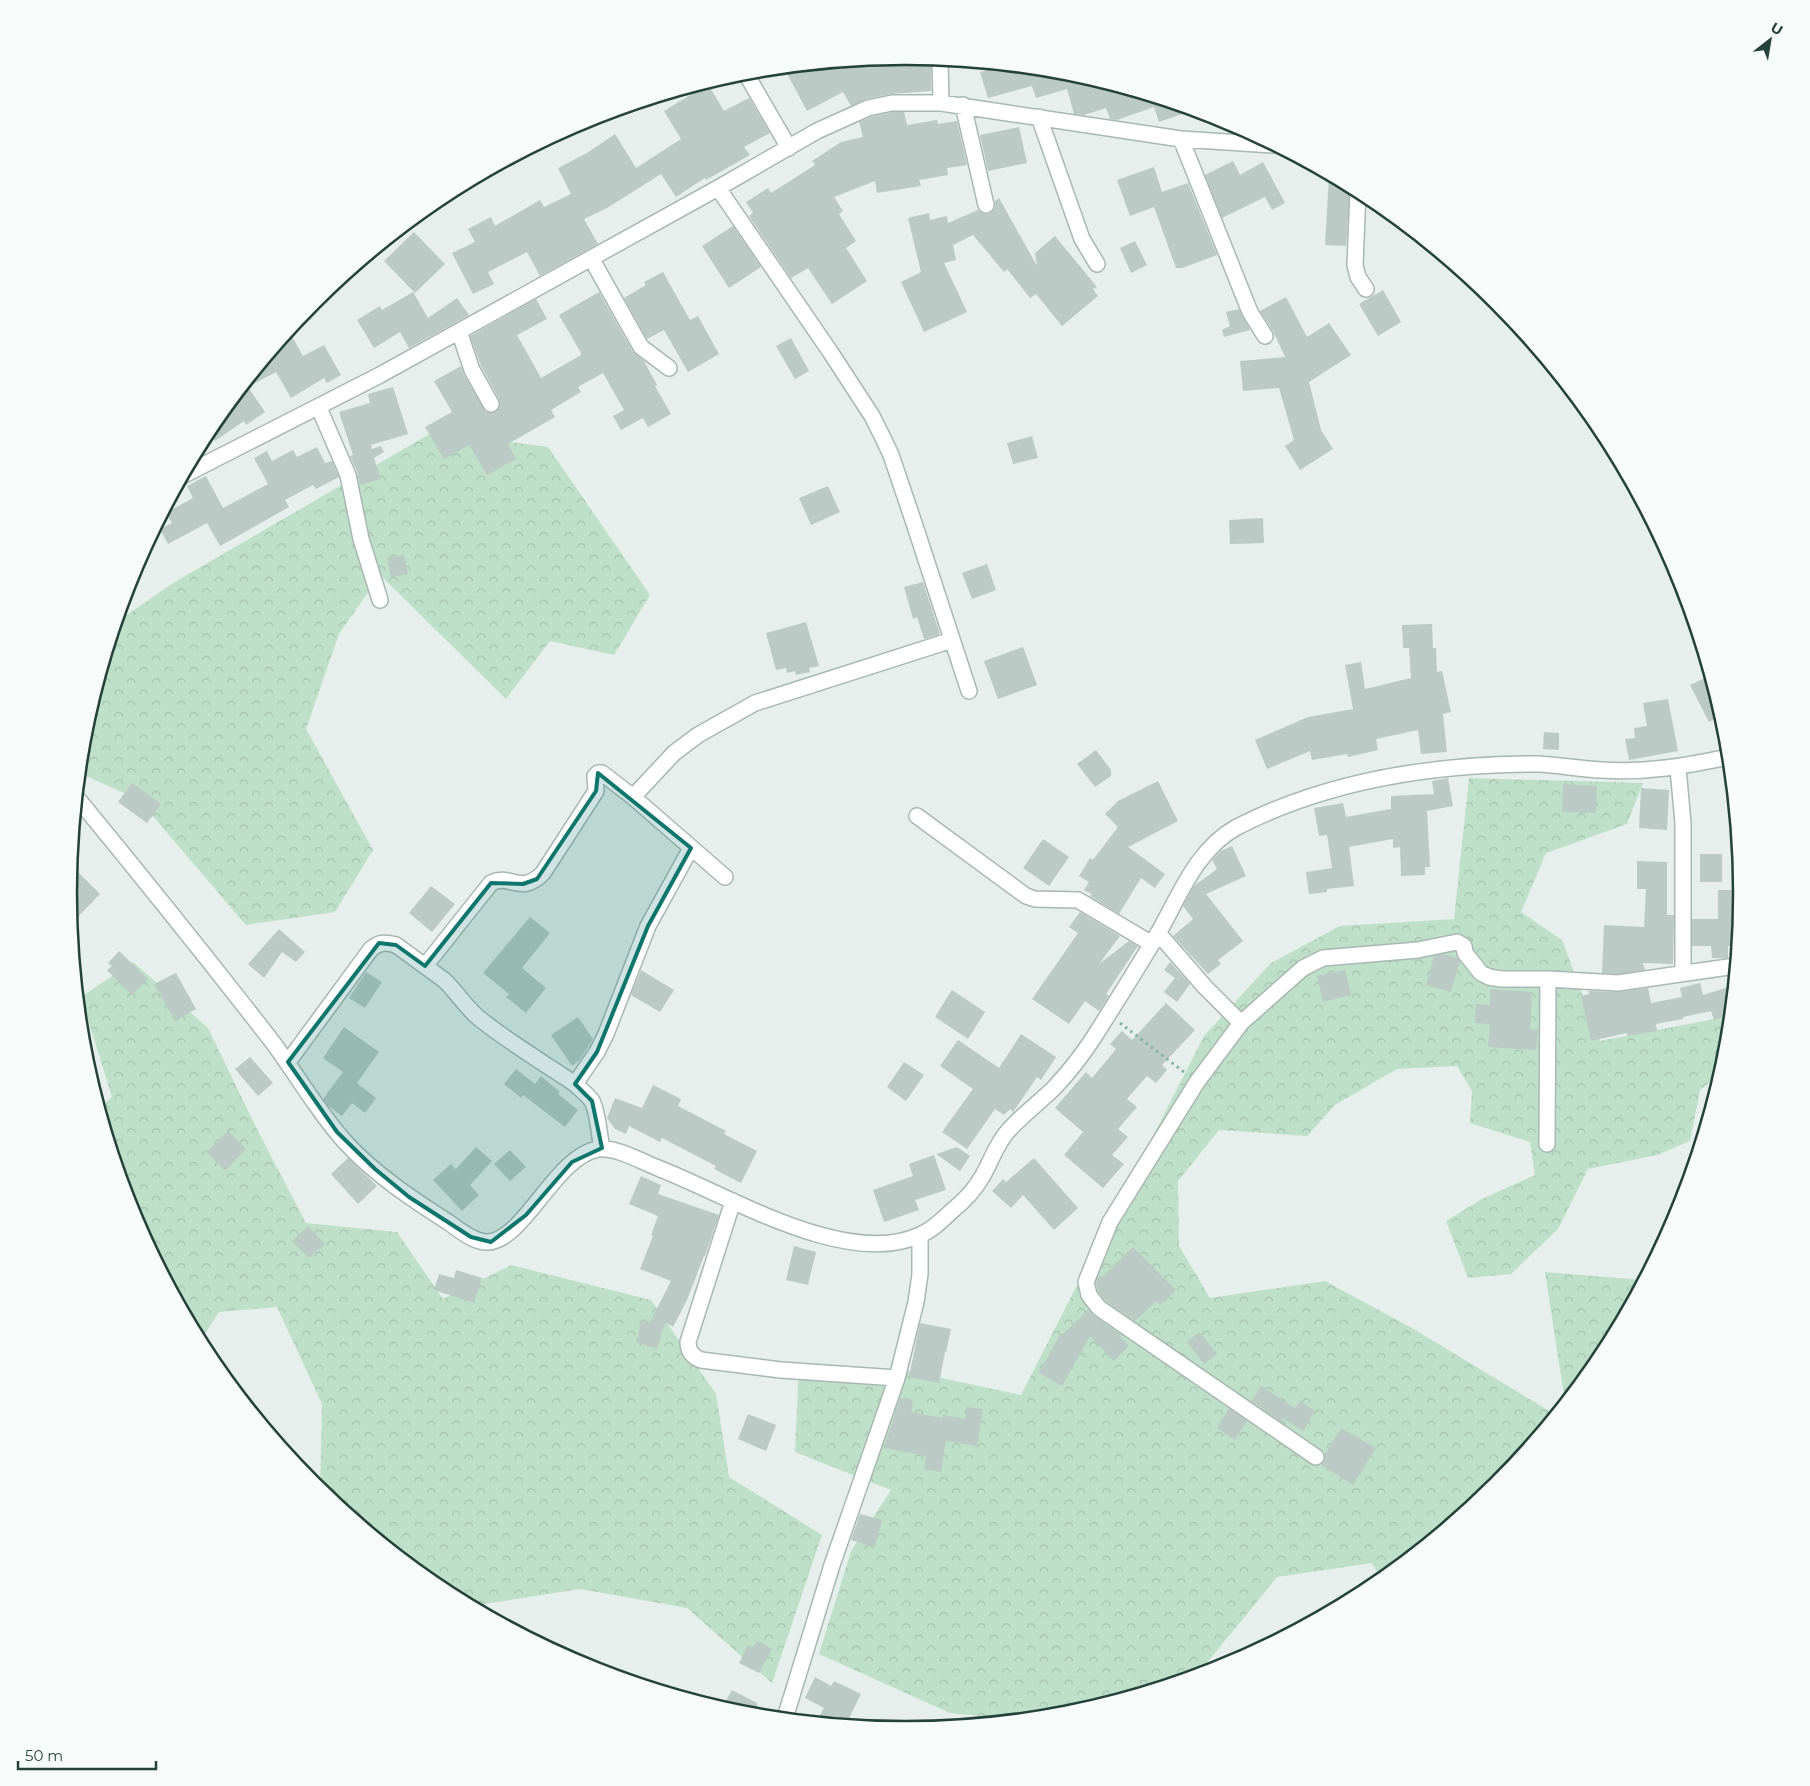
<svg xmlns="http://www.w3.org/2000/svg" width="1810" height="1786" viewBox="0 0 1810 1786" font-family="Montserrat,sans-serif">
<defs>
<pattern id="forest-crowns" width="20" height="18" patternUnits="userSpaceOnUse" patternTransform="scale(1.25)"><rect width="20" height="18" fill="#bfe0c8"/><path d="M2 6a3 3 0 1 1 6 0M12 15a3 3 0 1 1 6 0" fill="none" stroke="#a4c1ad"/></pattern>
</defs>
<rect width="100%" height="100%" fill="#e6efeb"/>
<path fill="url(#forest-crowns)" d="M433 432 548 447 650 595 614 655 550 641 506 699 380 575 339 634 306 729 373 850 335 912 246 925 139 800 80 773 84 729 117 622 173 583Z
M1469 778 1643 783 1627 824 1546 853 1521 912 1562 940 1600 1041 1730 1016 1726 1057 1721 1073 1700 1090 1690 1141 1657 1155 1588 1169 1558 1229 1511 1274 1468 1278 1446 1221 1482 1199 1535 1175 1530 1142 1470 1123 1472 1091 1457 1066 1397 1069 1335 1105 1307 1136 1219 1130 1178 1181 1179 1246 1210 1298 1325 1281 1412 1328 1554 1414 1496 1485 1381 1579 1372 1563 1277 1577 1197 1675 1068 1714 1014 1719 950 1713 819 1654 851 1551 891 1490 795 1452 799 1364 909 1371 1021 1395 1204 1036 1271 963 1340 926 1454 919Z
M133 962 208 1028 258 1131 306 1223 397 1232 443 1299 511 1265 651 1300 716 1394 729 1477 822 1535 772 1683 687 1608 580 1589 472 1606 440 1589 320 1490 322 1404 277 1307 219 1312 200 1341 132 1213 100 1108 112 1097 81 997Z
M1545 1272 1642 1280 1601 1358 1565 1402Z"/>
<path fill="#bbcac4" d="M905 56 931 59V91L890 94 866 99 851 106 843 92 807 111 784 68Z
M1002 66 1069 72 1194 110 1159 122 1154 107 1117 120 1110 119 1106 108 1084 115 1074 114 1067 89 1036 98 1032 86 988 98 980 72Z
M708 84 724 111 749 98 770 133 744 147 750 155 706 180 705 178 676 197 661 174 607 208 584 219 598 244 540 276 527 252 488 272 494 284 473 294 452 253 475 242 468 229 491 217 495 226 540 200 544 207 571 194 558 168 587 153 615 134 636 168 681 139 664 111Z
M893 112H904L907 125 937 120 938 124 957 121 967 165 947 168 948 175 919 180 921 186 877 193 875 181 834 197 843 211 839 214 856 241 846 248 867 281 832 304 808 268 791 278 749 216 753 213 746 202 768 188 771 193 815 165 812 161 841 142 863 137 859 122 871 117Z
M1019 127 1027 163 988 171 980 135Z
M1233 161 1240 175 1263 162 1285 203 1272 210 1265 197 1222 218 1205 175Z
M1154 167 1162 192 1188 183 1217 255 1182 268H1176L1154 207 1130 216 1117 180Z
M1329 175 1350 187 1346 246 1325 245Z
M999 198 1037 266 1035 253 1055 236 1097 287 1093 289 1098 296 1062 326 1036 294 1030 298 1007 269 1004 272 973 235 953 245 956 260 944 263 967 312 924 332 901 282 921 272 908 218 929 213 930 220 947 216 948 223 978 210 983 214H989L995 208V201Z
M733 226 761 267 729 288 702 246Z
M414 232 445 264 415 293 384 261Z
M1135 241 1147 265 1131 273 1120 248Z
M663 272 690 320 698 316 719 354 688 372 664 330 647 339 624 298 646 285 644 282Z
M1383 290 1401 322 1378 336 1359 304Z
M413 292 428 318 457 298 469 315 409 348 400 332 374 348 357 320 380 306 382 310Z
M599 292 633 352 644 361 657 385 655 386 671 414 648 427 643 418 621 430 613 416 624 410 603 373 578 387 581 392 551 410 555 417 508 444 516 459 487 475 469 445 444 459 425 427 452 412 434 381 461 366 464 375 486 412H495L500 405 499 399 481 366 470 336 536 299 547 319 517 335 541 378 581 355V353L559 315Z
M1286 297 1307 337 1329 323 1351 355 1309 382 1321 430 1333 449 1300 470 1285 446 1294 440 1279 388 1243 391 1240 361 1285 357 1273 331 1260 311Z
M1239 309 1250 330 1224 337 1222 330 1230 326 1226 312Z
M289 331 303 356 324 345 341 375 327 383 324 378 291 398 276 372 248 387 265 412 246 425 244 421 215 441 208 430 209 428Z
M791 338 809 371 795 379 776 346Z
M393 387 408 434 371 445 372 449 381 446 384 452 374 458 381 479 360 485 357 471 350 456 353 455 339 412 370 403 368 394Z
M1032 436 1038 458 1013 464 1007 443Z
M317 447 325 463 332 461 339 477 316 489 313 485 285 500 289 507 220 546 207 523 168 544 160 529 172 523 166 513 193 498 187 486 206 476 223 508 268 484 254 458 267 451 272 461 293 450 297 457Z
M828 486 840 512 811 525 799 498Z
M1263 518 1264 543 1230 544 1229 520Z
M404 555 408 574 391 577 387 558Z
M987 564 996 590 972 599 962 573Z
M923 582 940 634 924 639 917 617 913 619 904 587Z
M806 622 819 666 809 668 810 672 796 675 795 671 787 673 786 668 776 670 766 633Z
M1432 624 1433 648H1436L1437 672 1442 671 1451 712 1443 714 1447 752 1421 754 1418 730 1376 739 1378 750 1348 757 1347 754 1312 760 1310 751 1267 769 1255 740 1308 717 1353 709 1345 665 1361 662 1365 689 1411 678 1409 648H1403L1402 625Z
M1023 647 1037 685 998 699 984 661Z
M1709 676 1721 715 1709 722 1690 685Z
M1668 699 1678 751 1629 760 1625 739 1635 738 1634 728 1647 726 1643 703Z
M1544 732 1559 733V750L1543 749Z
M1096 750 1111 770V776L1095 787 1077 764Z
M1448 778 1453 806 1427 811 1430 867H1425V875L1401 876 1400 847 1393 848V839L1349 847 1354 886 1327 889V892L1309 894 1306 872 1332 868 1327 835 1319 836 1314 808 1343 803 1346 817 1391 809V796L1434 794 1432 781Z
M1158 781 1178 821 1128 847 1165 874 1155 888 1141 878 1119 914 1090 896 1092 894 1084 890 1089 882 1079 876 1090 858 1093 860 1118 827 1105 814 1118 801Z
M132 783 161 804 147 823 118 802Z
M1563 784 1597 786 1596 813 1562 812Z
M1641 788 1669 790 1667 830 1639 828Z
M1043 839 1069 857 1049 886 1023 868Z
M1232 846 1246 876 1206 894 1243 941 1218 960 1221 964 1208 974 1173 936 1193 919 1183 906 1194 886 1217 869 1212 860 1221 851Z
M1700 854H1722V882H1700Z
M1637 861 1667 862V915H1674L1673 964 1643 963 1645 970 1618 974 1602 973 1604 925 1644 927 1646 889H1637Z
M77 871 100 894 71 924 68 893 70 879Z
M431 886 455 904 432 932 409 913Z
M1718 890H1741L1737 946H1728V958H1712L1711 946H1692V919H1718Z
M1080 912 1120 936 1099 964 1129 941 1138 946 1106 994 1109 996 1099 1011 1085 1001 1069 1024 1032 999 1078 933 1069 927Z
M530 917 550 933 522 968 546 988 526 1013 506 997 509 994 483 973Z
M279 929 305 952 296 962 282 952 264 978 248 964Z
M119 951 148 979 132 995 107 970 112 966 108 963Z
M1444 954 1457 958 1460 961 1451 992 1426 985 1434 956Z
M1170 962 1190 984 1177 1002 1164 992 1175 978 1164 970Z
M641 970 674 990 660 1012 631 995Z
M1345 970 1351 995 1323 1002 1317 976Z
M366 972 382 982 365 1008 349 998Z
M176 973 196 1009 175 1021 154 984Z
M1700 983 1703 995 1729 987 1732 995 1730 1015 1714 1020 1711 1011 1683 1017V1019L1656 1024 1657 1031 1627 1036V1033L1591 1041 1581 996 1589 994V991L1619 992 1648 988 1651 1003 1682 997 1680 988Z
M1490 989 1532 992 1530 1029 1538 1030 1536 1050 1488 1047 1490 1024 1475 1023 1476 1004 1490 1005Z
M952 990 985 1012 968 1039 935 1017Z
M1166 1003 1195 1030 1162 1065 1167 1070 1156 1083 1147 1076 1127 1099 1137 1107 1118 1129 1128 1137 1112 1155 1124 1164 1103 1188 1064 1155 1083 1132 1055 1108 1086 1072 1092 1078 1116 1049 1110 1044 1122 1031 1132 1040Z
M578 1017 593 1039 580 1060 572 1066 551 1035Z
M344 1027 379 1052 357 1083 376 1098 365 1113 352 1103 342 1116 328 1106 323 1099 343 1072 323 1058Z
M1021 1034 1056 1057 1041 1080 1037 1077 1013 1112 1010 1109 1004 1115 995 1109 967 1149 942 1132 973 1089 940 1066 958 1040 999 1068Z
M250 1057 273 1083 258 1096 235 1069Z
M904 1062 924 1075 906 1101 887 1087Z
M516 1069 535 1084 541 1076 560 1092 558 1094 578 1110 565 1127 523 1095 521 1098 504 1084Z
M653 1085 681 1099 678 1106 726 1131 724 1134 757 1151 741 1183 714 1169 716 1166 662 1138 660 1142 629 1126 626 1134 615 1129 607 1118 615 1098 642 1108Z
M228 1131 246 1149 225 1171 207 1152Z
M476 1147 492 1161 470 1185 479 1195 462 1211 433 1180 451 1164 456 1169Z
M957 1147 970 1156 960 1171 936 1154Z
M510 1150 526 1167 510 1181 494 1164Z
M934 1155 946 1190 915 1200 919 1210 884 1222 873 1190 913 1176 909 1164Z
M348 1158 377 1186 358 1204 331 1174Z
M1034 1158 1078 1208 1054 1230 1023 1195 1011 1208 992 1191 1003 1179 1006 1182Z
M641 1176 661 1185 658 1194 719 1215 705 1256H704L687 1300 673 1327 665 1322 657 1349 636 1342 642 1320 650 1322 671 1281 640 1269 653 1236 651 1235 658 1216 629 1204Z
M308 1226 325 1244 309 1258 292 1241Z
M794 1246 816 1252 808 1285 786 1280Z
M1133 1247 1176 1290 1160 1305 1156 1301 1135 1321 1106 1301 1098 1291 1096 1283 1097 1279 1101 1275 1102 1277Z
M456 1270 482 1278 474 1303 434 1290 439 1274 454 1278Z
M1088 1310 1094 1316 1121 1335 1120 1336 1129 1346 1114 1361 1090 1336 1062 1386 1039 1373 1061 1333 1063 1334Z
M920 1323 951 1329 946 1352H945L939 1383 909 1377Z
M1200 1332 1217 1354 1204 1364 1187 1342Z
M1261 1386 1295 1408 1300 1401 1315 1411 1303 1431 1283 1418 1280 1421 1252 1401Z
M900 1398 913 1400 911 1412 942 1418 943 1415 965 1419 967 1407 983 1409 977 1446 946 1441 941 1472 924 1469 926 1456 884 1448Z
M1229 1408 1247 1421 1235 1440 1217 1428Z
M748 1414 776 1425 766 1451 738 1439Z
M1341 1428 1376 1448 1353 1485 1321 1465 1324 1462 1325 1454Z
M860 1514 882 1520 875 1547 851 1540Z
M757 1641 772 1649 759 1673 739 1663 748 1645 753 1648Z
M815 1677 831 1686 834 1681 861 1694 846 1724 817 1721 824 1708 805 1698Z
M732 1690 757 1703V1709L754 1715 741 1714 722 1708Z"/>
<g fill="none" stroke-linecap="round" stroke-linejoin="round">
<defs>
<path id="minor" d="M940 60 941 103
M745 72 789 148
M963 105 986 205
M1039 117 1082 239 1097 264
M1181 139 1250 312 1265 336
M718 188 831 353 872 416 883 438 891 455 913 520 969 691
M1358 191 1355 265 1358 277 1366 289
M591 258 641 347 669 368
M459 331 472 370 491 404
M319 408 348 475 361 539 380 600
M184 475 380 375 718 188 817 131 868 108 892 103H941L1181 139 1273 145
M1678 768 1683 823V973
M633 797 674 753 698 735 755 703 952 640
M78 799C143 878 208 959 271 1040 296 1073 319 1114 347 1144 376 1175 412 1199 448 1222 458 1229 472 1241 485 1242 522 1245 555 1156 598 1149 617 1147 640 1161 658 1168 728 1195 846 1269 920 1235 933 1230 944 1218 954 1209 965 1200 975 1189 982 1177 991 1162 996 1144 1008 1131 1022 1115 1040 1102 1055 1087 1069 1072 1083 1054 1094 1037 1115 1004 1136 970 1156 937 1179 898 1195 850 1237 827 1329 780 1436 764 1538 764 1559 765 1580 769 1601 770 1646 773 1686 766 1728 757
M917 816 1026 896 1035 899 1078 900 1152 944
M1158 933 1205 987 1241 1023
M425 966 491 883C511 873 520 896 543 873L596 791 595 776 598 773H602L633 797 725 877
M288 1062 371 949C380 942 385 942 396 945L444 980C457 992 466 1008 480 1019 510 1043 544 1063 575 1084 581 1090 588 1095 592 1101 598 1112 599 1135 602 1148
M575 1084 597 1052 606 1034 648 926 691 848
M1547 1144 1548 979
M733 1201 688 1342C688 1351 693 1357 701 1360L781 1370 897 1378
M1316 1457 1099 1308 1089 1295 1086 1282 1110 1222 1197 1082 1241 1023 1303 968 1323 958 1418 950 1457 942 1464 946 1465 953 1481 973 1489 977 1501 979H1548L1618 983 1735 966
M785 1718 832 1565 897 1378 916 1302 920 1274V1236"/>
</defs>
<use href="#minor" stroke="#a8b8b2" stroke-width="18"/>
<path stroke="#86b3a5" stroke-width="3" stroke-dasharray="2.5 4" stroke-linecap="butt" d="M1120 1023 1184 1072"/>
<use href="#minor" stroke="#fff" stroke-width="15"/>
</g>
<path fill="#0f766e" fill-opacity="0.2" stroke="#0f766e" stroke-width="4" stroke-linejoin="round" d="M598 773 691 848 648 926 597 1052 575 1084 592 1101 602 1148 572 1162 526 1215 491 1242 471 1237 409 1197 375 1169 337 1132 288 1062 379 943 396 945 425 966 491 883 523 884 537 879 596 791Z"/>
<path d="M0 0H1810V1786H0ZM77 893a828 828 0 1 1 1656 0a828 828 0 1 1-1656 0Z" fill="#f7fbf9" fill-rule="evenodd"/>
<path fill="none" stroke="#24423a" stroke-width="2.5" d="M77 893a828 828 0 1 1 1656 0a828 828 0 1 1-1656 0Z"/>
<g transform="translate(1770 40) rotate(31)" stroke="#f7fbf9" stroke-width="4" paint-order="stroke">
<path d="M0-4L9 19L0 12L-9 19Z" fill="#24423a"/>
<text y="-8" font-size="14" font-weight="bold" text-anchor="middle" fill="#24423a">U</text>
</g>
<path d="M18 1761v8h138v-8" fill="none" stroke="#24423a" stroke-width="2.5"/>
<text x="25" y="1761" font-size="15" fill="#24423a" stroke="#f7fbf9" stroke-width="4" paint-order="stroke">50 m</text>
</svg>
